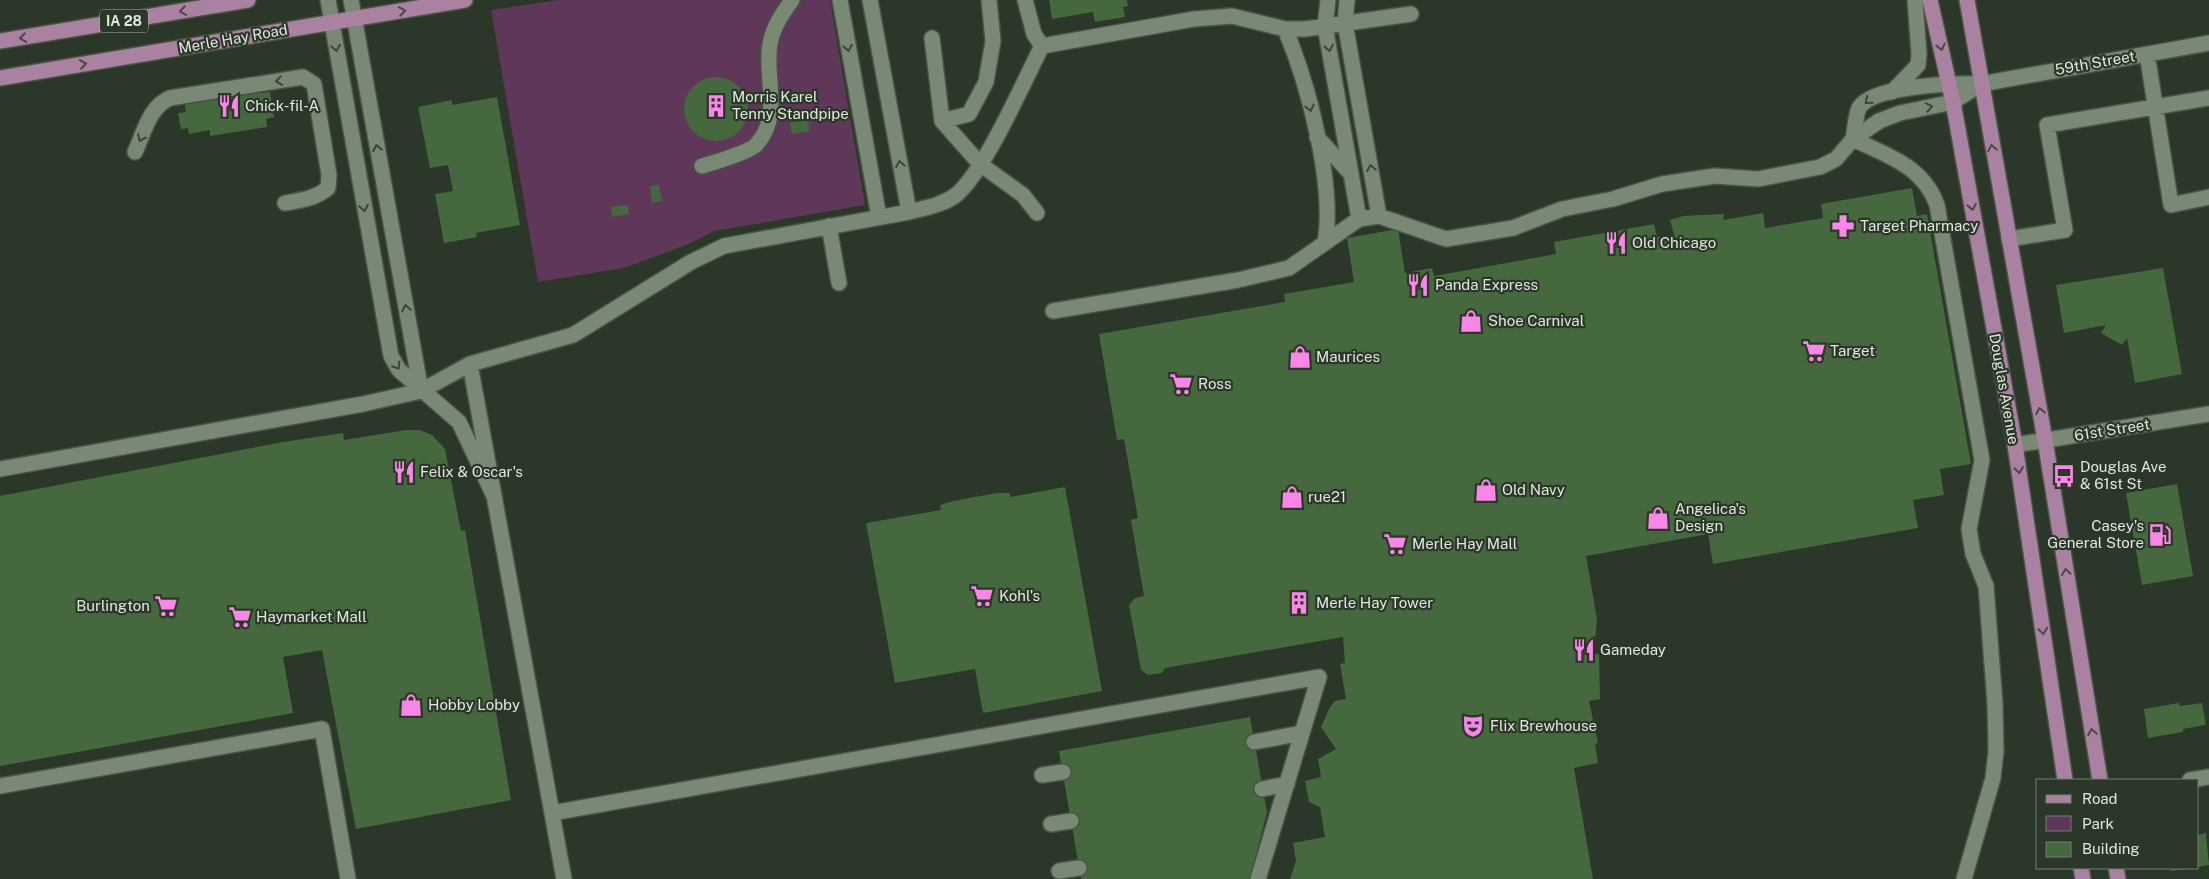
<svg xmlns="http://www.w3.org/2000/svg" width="2209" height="879" viewBox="0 0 2209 879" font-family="'Public Sans',sans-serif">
<rect width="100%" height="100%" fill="#2b3728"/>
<path fill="#5f3758" d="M558 0H830L865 205 714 231 689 244 624 268 538 282 491 10Z"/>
<path fill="#46683e" d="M1049 0H1127L1128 6 1123 7 1125 17 1095 22 1093 12 1052 19Z
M684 109a32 32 0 1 1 64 0a32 32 0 1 1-64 0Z
M260 87 261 93 270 92 274 117 266 119 267 127 210 136V130L189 134 188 128 181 129 178 113 186 112 184 100Z
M497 97 520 225 476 233 477 237 444 243 435 194 453 191 448 165 430 168 418 107 452 100V105Z
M808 120 810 131 792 134 790 123Z
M659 185 662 201 652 203 650 186Z
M1912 188 1917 216 1927 214 1971 464 1940 469 1944 495 1913 500 1918 528 1713 564 1708 534 1586 556 1597 619 1594 654H1599L1600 699 1589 701 1598 743 1595 744 1598 763 1574 768 1593 879H1290L1296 861 1293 843 1325 837 1320 807 1309 802 1305 781 1321 777 1318 759 1336 749 1321 727 1330 707 1335 701 1346 699 1340 664 1345 663 1343 637 1165 668 1162 673 1148 675 1141 670 1129 605 1135 598 1144 596 1131 520 1138 518 1124 439 1117 440 1099 334 1285 302 1284 294 1354 282 1347 238 1398 229 1405 273 1432 268 1434 276 1556 254 1554 242 1654 224 1657 237 1674 235 1670 220 1683 216 1724 214 1723 220 1763 213 1765 228 1823 218 1821 204Z
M628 205 629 214 612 217 611 207Z
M2163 268 2182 374 2135 383 2127 338 2122 345 2101 333 2106 325 2064 333 2056 285Z
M406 430H420L432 435 445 449 461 531 465 530 511 800 356 829 322 650 283 657 293 713 0 766V496L283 442 343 433 344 440Z
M2177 484 2193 576 2142 585 2126 493Z
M1065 487 1102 691 983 713 975 669 895 683 866 523 941 510 940 505 953 501 997 493H1010V497Z
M2179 703 2180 706 2202 703 2206 725 2183 729V732L2148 738 2144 709Z
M1250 717 1267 812 1250 879H1081L1059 751Z
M2206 833 2209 865 2198 867V835Z
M2171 868H2186V869L2171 871Z"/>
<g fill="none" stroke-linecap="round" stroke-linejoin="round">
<defs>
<path id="minor" d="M328 0 391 356 399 370 459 422 494 496
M351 0 421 391
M840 0 879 217
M870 0 909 212
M1025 0 1034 34 1042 46
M1328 0 1325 26 1359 219
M1347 0 1345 23 1379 216
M1285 29C1308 83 1335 185 1325 243
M932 38 942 121 969 114 986 82 993 41 989 0
M1042 46 1194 19 1232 16 1285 29H1305L1411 14
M2147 54 2171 205 2209 197
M1892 92 1918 65 1919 54 1915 0
M942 121 980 164 1023 195 1037 213
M1317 137 1351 174
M1853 139C1888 156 1923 166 1937 205L1982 460 1969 529 1973 554 1986 586 1995 704 1996 751 1993 778 1964 879
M1853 139C1855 130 1855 117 1859 108 1872 85 1957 83 1981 84L2209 43
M135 152C144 133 149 107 170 98L303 77 314 84 329 175 328 188C315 199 301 200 285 203
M702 166C713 163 749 152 756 145 783 116 764 78 770 44 773 27 782 14 792 0
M829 226 839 283
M2009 239 2065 230 2047 125 2209 98
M1053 311 1238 280 1289 268 1359 219 1379 216 1446 239 1513 228 1562 209 1613 199 1662 184 1715 176 1758 179 1820 167 1836 159 1853 139 1879 121 1900 113 1953 102 1981 84
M470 364 564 879
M2015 445 2209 414
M0 469 363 404 421 391 470 364 573 335 691 262 724 246 909 212C924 208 943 205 956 195 985 171 1023 83 1042 46
M1254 742 1302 733
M1042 775 1063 772
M2190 780 2209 777
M0 786 322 729 348 879
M1262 789 1287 784
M552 813 1319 677 1258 879
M1051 824 1071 821
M1059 871 1079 868"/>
<path id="major" d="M1930 0 1953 102 2015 445 2065 780
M1967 0 2045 440 2100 780
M0 41 248 0
M0 78 465 0
M2081 868 2083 879
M2116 868 2118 879"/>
</defs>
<use href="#minor" stroke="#485346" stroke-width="18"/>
<use href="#major" stroke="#485346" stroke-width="18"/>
<use href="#minor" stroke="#7a8876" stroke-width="15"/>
<use href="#major" stroke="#aa81a1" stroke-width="15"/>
</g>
<defs><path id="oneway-chevron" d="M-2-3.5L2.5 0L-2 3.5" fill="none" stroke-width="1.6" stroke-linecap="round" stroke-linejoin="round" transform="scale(1.25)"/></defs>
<g stroke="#4b4a46">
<use href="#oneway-chevron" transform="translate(183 11) rotate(170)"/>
<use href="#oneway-chevron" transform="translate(402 11) rotate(-10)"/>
<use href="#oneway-chevron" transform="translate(23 38) rotate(171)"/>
<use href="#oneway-chevron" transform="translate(1941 47) rotate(77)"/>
<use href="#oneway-chevron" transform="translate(83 64) rotate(-8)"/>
<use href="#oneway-chevron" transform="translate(1992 148) rotate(-101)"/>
<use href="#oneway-chevron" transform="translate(1972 207) rotate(80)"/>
<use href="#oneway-chevron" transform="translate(2040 411) rotate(-101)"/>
<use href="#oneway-chevron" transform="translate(2019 470) rotate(81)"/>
<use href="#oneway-chevron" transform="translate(2066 572) rotate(-98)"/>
<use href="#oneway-chevron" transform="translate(2043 631) rotate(82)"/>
<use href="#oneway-chevron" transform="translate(2092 732) rotate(-100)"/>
</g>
<g stroke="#3b4738">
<use href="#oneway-chevron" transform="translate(336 48) rotate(80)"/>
<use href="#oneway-chevron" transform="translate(848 48) rotate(80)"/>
<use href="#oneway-chevron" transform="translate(1329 48) rotate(80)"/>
<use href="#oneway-chevron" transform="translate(279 81) rotate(171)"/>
<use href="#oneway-chevron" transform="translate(1868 101) rotate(141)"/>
<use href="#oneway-chevron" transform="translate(1929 107) rotate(-11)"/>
<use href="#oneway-chevron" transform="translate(1310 108) rotate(77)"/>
<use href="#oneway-chevron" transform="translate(141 138) rotate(114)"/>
<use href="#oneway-chevron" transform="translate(377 148) rotate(-100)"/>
<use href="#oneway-chevron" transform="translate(900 164) rotate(-100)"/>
<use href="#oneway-chevron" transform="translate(1371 168) rotate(-100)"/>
<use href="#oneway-chevron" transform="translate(364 208) rotate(80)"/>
<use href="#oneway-chevron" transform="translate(406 308) rotate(-100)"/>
<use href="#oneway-chevron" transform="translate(397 366) rotate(57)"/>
</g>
<defs>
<symbol id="restaurant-bare" viewBox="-9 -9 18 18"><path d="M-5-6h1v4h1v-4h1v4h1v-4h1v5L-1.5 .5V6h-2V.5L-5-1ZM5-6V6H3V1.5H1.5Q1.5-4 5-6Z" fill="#fa87e7" stroke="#2b3728" stroke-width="2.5" paint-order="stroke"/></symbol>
<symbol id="building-bare" viewBox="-9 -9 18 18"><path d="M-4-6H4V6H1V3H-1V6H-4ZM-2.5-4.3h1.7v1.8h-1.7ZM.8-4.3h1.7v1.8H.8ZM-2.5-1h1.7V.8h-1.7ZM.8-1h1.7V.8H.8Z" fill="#fa87e7" stroke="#2b3728" stroke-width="2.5" paint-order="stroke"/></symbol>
<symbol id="pharmacy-bare" viewBox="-9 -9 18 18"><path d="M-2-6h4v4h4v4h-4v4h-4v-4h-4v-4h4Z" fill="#fa87e7" stroke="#2b3728" stroke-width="2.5" paint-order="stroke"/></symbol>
<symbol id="shop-bare" viewBox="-9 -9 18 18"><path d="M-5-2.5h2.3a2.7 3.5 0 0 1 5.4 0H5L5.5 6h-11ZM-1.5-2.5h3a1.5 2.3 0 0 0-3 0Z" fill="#fa87e7" stroke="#2b3728" stroke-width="2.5" paint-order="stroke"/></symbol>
<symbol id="supermarket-bare" viewBox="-9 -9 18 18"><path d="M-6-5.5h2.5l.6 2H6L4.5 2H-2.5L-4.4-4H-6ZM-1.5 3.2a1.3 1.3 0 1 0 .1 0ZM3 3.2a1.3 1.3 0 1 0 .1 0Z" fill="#fa87e7" stroke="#2b3728" stroke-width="2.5" paint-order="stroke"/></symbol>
<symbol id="bus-bare" viewBox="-9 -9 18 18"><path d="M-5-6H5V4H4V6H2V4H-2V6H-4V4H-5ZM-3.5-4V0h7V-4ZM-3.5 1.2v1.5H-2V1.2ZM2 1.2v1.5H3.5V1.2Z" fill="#fa87e7" stroke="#2b3728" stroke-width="2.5" paint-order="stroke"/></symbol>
<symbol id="fuel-bare" viewBox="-9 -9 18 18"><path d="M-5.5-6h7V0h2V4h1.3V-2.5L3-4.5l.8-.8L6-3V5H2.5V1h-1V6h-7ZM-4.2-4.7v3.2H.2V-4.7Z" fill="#fa87e7" stroke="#2b3728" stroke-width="2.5" paint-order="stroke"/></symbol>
<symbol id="theatre-bare" viewBox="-9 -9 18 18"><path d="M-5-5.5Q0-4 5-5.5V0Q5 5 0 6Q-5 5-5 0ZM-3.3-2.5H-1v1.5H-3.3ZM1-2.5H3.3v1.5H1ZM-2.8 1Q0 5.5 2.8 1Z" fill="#fa87e7" stroke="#2b3728" stroke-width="2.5" paint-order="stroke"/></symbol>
</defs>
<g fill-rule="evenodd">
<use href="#restaurant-bare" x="213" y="90" width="32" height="32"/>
<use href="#building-bare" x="700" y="90" width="32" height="32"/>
<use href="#pharmacy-bare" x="1827" y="210" width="32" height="32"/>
<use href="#restaurant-bare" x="1600" y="227" width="32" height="32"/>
<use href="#restaurant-bare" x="1402" y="269" width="32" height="32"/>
<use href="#shop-bare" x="1455" y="305" width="32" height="32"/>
<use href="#supermarket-bare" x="1798" y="335" width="32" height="32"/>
<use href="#shop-bare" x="1284" y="341" width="32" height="32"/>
<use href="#supermarket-bare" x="1165" y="368" width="32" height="32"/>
<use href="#restaurant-bare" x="388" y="456" width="32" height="32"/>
<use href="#bus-bare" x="2048" y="460" width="32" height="32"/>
<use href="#shop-bare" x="1470" y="474" width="32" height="32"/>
<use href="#shop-bare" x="1276" y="481" width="32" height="32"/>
<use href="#shop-bare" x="1642" y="502" width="32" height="32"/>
<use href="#fuel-bare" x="2144" y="519" width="32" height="32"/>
<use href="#supermarket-bare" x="1379" y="528" width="32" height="32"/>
<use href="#supermarket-bare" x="966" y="580" width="32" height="32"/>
<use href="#building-bare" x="1283" y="587" width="32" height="32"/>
<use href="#supermarket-bare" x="150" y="590" width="32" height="32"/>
<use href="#supermarket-bare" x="224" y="601" width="32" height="32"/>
<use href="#restaurant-bare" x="1568" y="634" width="32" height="32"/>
<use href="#shop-bare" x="395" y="689" width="32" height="32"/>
<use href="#theatre-bare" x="1457" y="710" width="32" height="32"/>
</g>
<g text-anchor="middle" stroke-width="4.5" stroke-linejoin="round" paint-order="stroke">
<rect fill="#2b3728" stroke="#aab3a7" stroke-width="1" x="100" y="9.5" width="48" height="23" rx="4"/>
<g font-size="14" font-weight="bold" fill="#e0e8de">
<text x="124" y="26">IA 28</text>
</g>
<g font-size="15" fill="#e0e8de" stroke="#2b3728">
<text transform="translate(233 39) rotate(-10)" y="5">Merle Hay Road</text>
<text transform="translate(2095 63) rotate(-10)" y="5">59th Street</text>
<text transform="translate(2004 389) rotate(80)" y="5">Douglas Avenue</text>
<text transform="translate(2112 430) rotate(-9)" y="5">61st Street</text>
</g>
<g font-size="15" fill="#e0e8de" stroke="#2b3728" text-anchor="start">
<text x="732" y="102">Morris Karel<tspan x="732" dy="17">Tenny Standpipe</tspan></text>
<text x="245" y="111">Chick-fil-A</text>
<text x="1860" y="231">Target Pharmacy</text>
<text x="1632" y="248">Old Chicago</text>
<text x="1435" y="290">Panda Express</text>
<text x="1488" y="326">Shoe Carnival</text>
<text x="1830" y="356">Target</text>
<text x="1316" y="362">Maurices</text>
<text x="1198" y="389">Ross</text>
<text x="2080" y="472">Douglas Ave<tspan x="2080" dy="17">&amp; 61st St</tspan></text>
<text x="420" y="477">Felix &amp; Oscar's</text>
<text x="1502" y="495">Old Navy</text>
<text x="1308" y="502">rue21</text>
<text x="1675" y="514">Angelica's<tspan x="1675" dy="17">Design</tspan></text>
<text x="2144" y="531" text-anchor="end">Casey's<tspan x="2144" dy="17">General Store</tspan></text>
<text x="1412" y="549">Merle Hay Mall</text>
<text x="999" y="601">Kohl's</text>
<text x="1316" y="608">Merle Hay Tower</text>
<text x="150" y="611" text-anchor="end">Burlington</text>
<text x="256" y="622">Haymarket Mall</text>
<text x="1600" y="655">Gameday</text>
<text x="428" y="710">Hobby Lobby</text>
<text x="1490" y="731">Flix Brewhouse</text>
</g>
</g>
<rect x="2036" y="779" width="162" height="90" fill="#2b3728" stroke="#737e71"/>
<rect x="2046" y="795" width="25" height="8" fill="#aa81a1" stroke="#737e71"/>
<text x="2082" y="804" font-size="15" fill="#e0e8de">Road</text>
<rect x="2046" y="816" width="25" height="15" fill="#5f3758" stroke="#737e71"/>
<text x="2082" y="829" font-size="15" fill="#e0e8de">Park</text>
<rect x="2046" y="842" width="25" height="15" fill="#46683e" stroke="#737e71"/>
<text x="2082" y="854" font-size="15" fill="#e0e8de">Building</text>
</svg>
